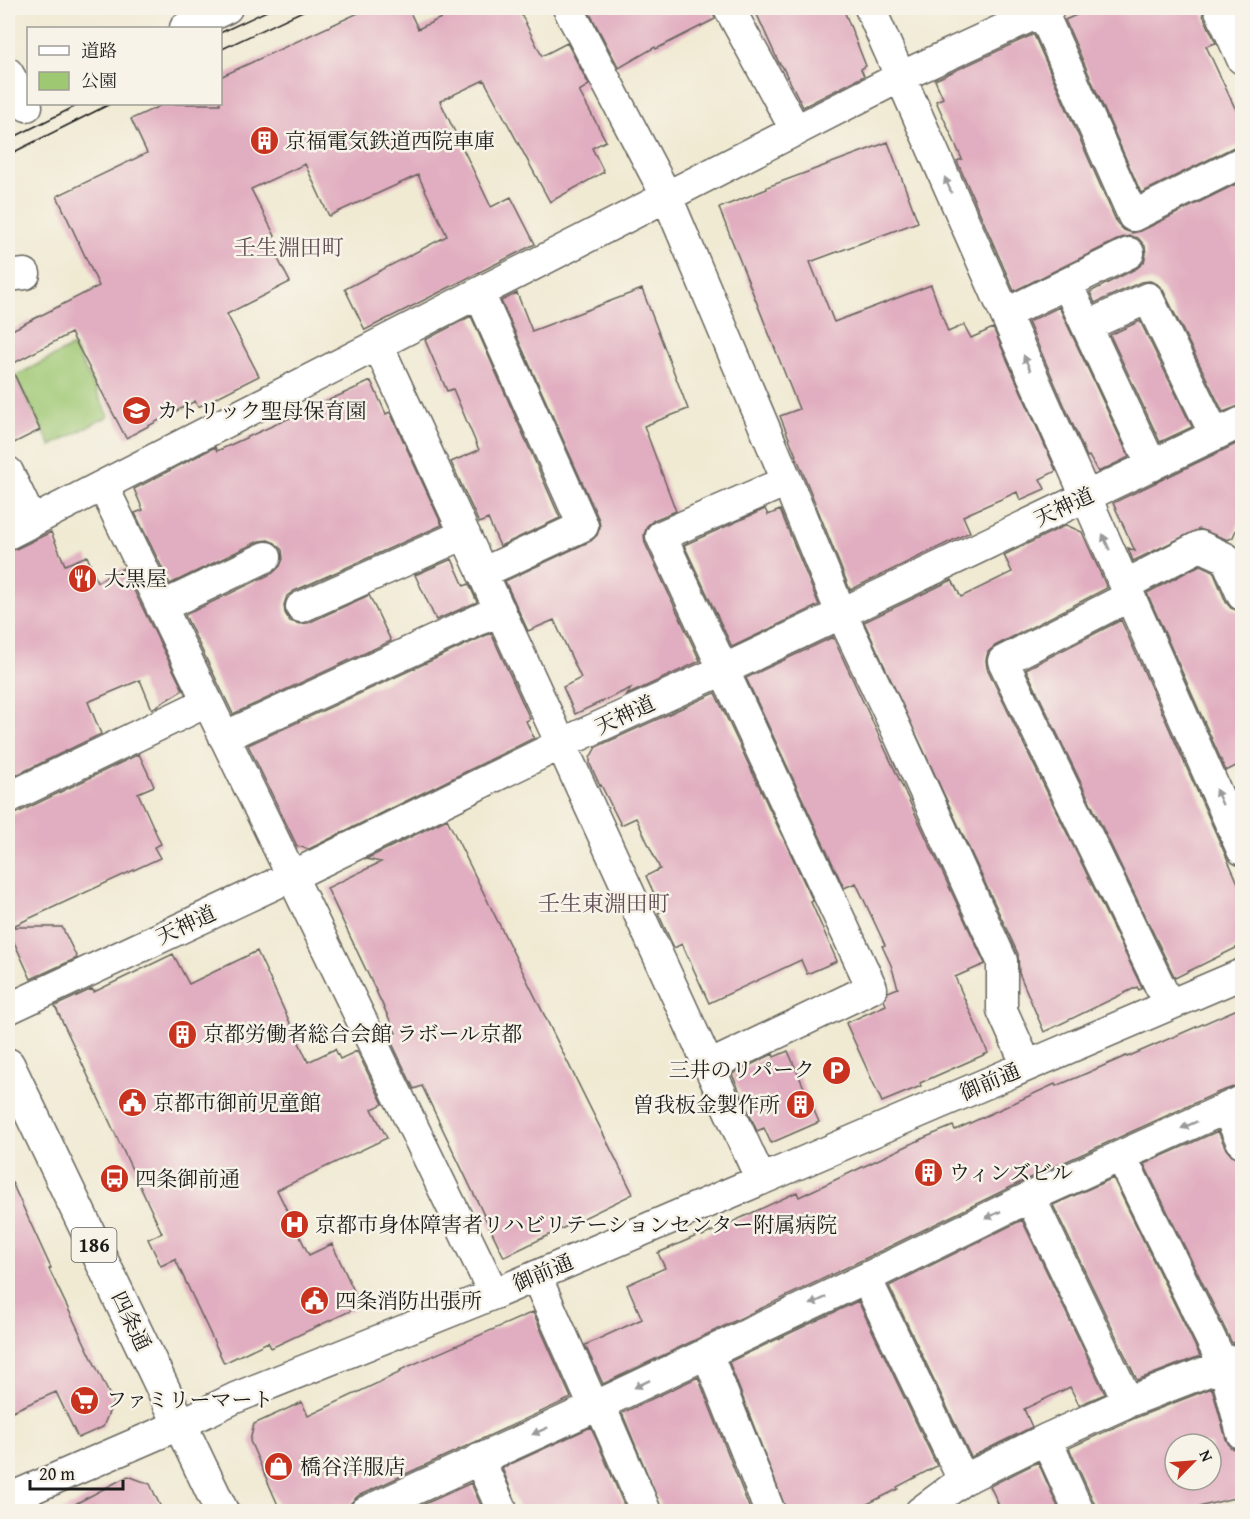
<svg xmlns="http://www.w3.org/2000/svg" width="1250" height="1519" viewBox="0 0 1250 1519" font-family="'Gentium Book Plus','Noto Serif JP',serif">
<rect width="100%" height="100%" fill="#f7f3e8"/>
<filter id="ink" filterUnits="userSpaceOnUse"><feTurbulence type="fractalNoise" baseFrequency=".0167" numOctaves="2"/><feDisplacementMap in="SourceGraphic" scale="12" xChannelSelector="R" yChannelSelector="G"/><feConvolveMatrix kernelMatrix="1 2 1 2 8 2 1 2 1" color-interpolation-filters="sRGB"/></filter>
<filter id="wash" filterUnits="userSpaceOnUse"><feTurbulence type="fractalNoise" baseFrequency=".008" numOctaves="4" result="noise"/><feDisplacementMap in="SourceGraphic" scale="24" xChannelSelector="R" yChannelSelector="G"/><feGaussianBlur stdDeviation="1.35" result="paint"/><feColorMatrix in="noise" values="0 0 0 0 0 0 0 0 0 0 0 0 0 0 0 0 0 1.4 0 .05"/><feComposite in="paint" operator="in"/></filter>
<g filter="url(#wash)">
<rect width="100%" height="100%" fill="#f0ead3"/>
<path fill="#9fc873" stroke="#5e7248" stroke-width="1.5" d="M73 346 109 416 51 446 15 376Z"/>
<g id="blocks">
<path fill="#e1adc0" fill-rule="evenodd" d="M369 8H408L418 29 462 8H518L542 56 567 43 589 85 579 91 606 141 592 148 604 172 550 202 484 80 440 101 491 207 511 197 535 244 365 330 345 289 447 236 418 175 329 216 305 164 251 189 275 236 268 240 290 282 227 314 259 376 198 407 195 401 126 438 71 333 10 365 40 430 8 446V332L99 286 57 196 147 153 131 119 164 104H220V77Z
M587 8H712L715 19 656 49 655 47 619 68Z
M754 8H843L866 66 861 69 864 76 803 107 782 66 779 63Z
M1092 8H1202L1203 15 1216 43 1206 46 1242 123V145L1234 147 1141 193 1065 20Z
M1032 35H1034L1117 223 1124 230 1132 233 1141 231 1242 181V405L1223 412 1163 290 1157 284 1150 281 1141 282 1095 303 1090 292 1137 268 1144 262 1146 254 1145 246 1138 238 1130 236 1121 238 1014 291 957 161 962 159 936 101 943 98 935 80Z
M888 142 918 222 810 262 834 322 931 285 948 332 964 325 971 338 993 328 1056 471 1040 479 1045 489 1020 500 1017 492 963 516 970 532 850 590 780 416 799 409 719 208 767 189V187Z
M642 289 688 409 644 426 676 511 654 520 647 526 644 535 645 543 700 661 627 695 631 688 575 714 563 687 581 678 554 620 528 631 505 581 591 541 597 535 600 527 599 520 501 301 517 293 532 331Z
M1059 307 1129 457 1098 472 1089 456 1087 457 1028 322Z
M471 316 560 518 500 546 488 519 479 523 451 462 479 450 453 389 447 391 425 340Z
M1140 321 1192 427 1160 442 1110 335Z
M371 381 386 414 390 412 442 525 294 591 287 596 284 605 285 613 290 621 300 624 308 623 369 595 391 641 233 714 185 615 273 573 280 566 283 559 282 550 275 543 268 540 259 541 170 584 135 513 143 510 134 489 215 447 217 451Z
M1242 441V516L1233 537 1228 540 1199 529 1133 561 1128 548 1135 551 1113 503Z
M765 509 768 515 780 510 819 605 732 647 684 545Z
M1066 525 1082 532 1107 588 995 646 988 652 986 660 987 668 1142 988 1139 990 1137 987 1044 1032 1019 973 1018 954 864 622 952 580 961 597 1012 572 1004 555Z
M51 532 65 565 87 556 97 582 123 568 183 690 152 709 140 680 88 702 101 734 8 779V551L16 549Z
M452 559 464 586 469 584 477 602 436 620 415 575Z
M1200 565 1213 571 1226 602 1231 608 1242 612V763L1226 771 1147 593Z
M1121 620 1242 892V945L1175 978 1026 669Z
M491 633 530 719 526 721 534 738 309 849 297 846 248 745Z
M833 637 985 964 955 977 988 1053 920 1083 921 1086 882 1102 846 1023 886 1005 884 1000 888 992 898 988 891 965 882 946 885 945 856 883 844 888 746 678Z
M715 693 813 901 811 902 837 961 807 974 801 960 709 1003 682 944 674 948 658 913 662 911 646 876 660 869 636 818 621 825 601 785 600 786 590 764V758L596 747Z
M139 754 154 786 138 793 161 844 154 847 160 858 11 927H62L77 958 31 979 8 929V815L15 814Z
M447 819 633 1194 504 1257 422 1086 414 1089 389 1037 396 1033 327 888 381 862 366 859Z
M257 951 308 1062 335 1049 340 1059 357 1051 383 1104 372 1109 387 1138 277 1190 309 1255 332 1244 361 1306 271 1348 268 1342 224 1363 175 1259 161 1266 148 1239 162 1233 55 1006 92 989 94 992 173 954 189 984Z
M1242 1007V1084L1219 1092 1023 1181 858 1262 603 1384 585 1345 642 1319 627 1285 665 1268 658 1253 701 1234 702 1236 797 1192 799 1197 926 1137 953 1126 955 1130 1055 1084 1056 1086 1078 1077 1126 1056 1127 1057Z
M788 1051 819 1122 771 1143 764 1128 757 1131 732 1074 773 1054 774 1057Z
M1218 1131 1226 1149 1232 1156 1242 1159V1341L1232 1343 1144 1164Z
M8 1174 51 1268 49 1269 113 1402 103 1427 78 1438 56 1392 8 1413Z
M1113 1178 1200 1356 1137 1380 1053 1205Z
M1022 1220 1105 1394 1079 1405 1070 1387 1024 1409 1032 1427 971 1457 889 1286Z
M858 1301 937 1466 897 1487 898 1489 851 1512H787L729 1362Z
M533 1312 571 1398 358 1496 351 1503 348 1512H281L250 1441 254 1424 302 1402 308 1416 401 1372 400 1370Z
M698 1377 751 1512H663L622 1413Z
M1212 1388 1226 1439 1230 1447 1237 1450 1242 1451V1496L1179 1512H1096L1095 1505 1069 1448 1135 1418ZM1175 1444H1211V1480H1175Z
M591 1427 627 1512H520L502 1468Z
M1038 1462 1060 1512H1002L990 1486Z
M128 1476 150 1484 163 1512H60Z
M471 1483 484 1512H407Z"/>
</g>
</g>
<g filter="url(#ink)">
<use href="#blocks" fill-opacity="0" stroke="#66645c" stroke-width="1.5"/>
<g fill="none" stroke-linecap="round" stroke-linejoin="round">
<defs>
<path id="minor" d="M568 8 667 197 787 481 841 613 892 720 1002 961V1010L1027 1066
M729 8 796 131
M870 8 1242 850
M1219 8 1242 59
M1042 11 1133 216 1242 162
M185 28 227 8
M8 73 27 106
M8 276 25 274
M1067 284 1152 466
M479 293 583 526 482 573
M1005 314 1129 253
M1087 326 1148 298 1215 435
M378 345 761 1180
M8 472 32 522
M103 486 494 1294
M8 534 900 77 1049 8
M1125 585 1200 546 1226 558 1242 595
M1130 596 1003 661 1169 1005
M161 607 266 557
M301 607 465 534
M224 737 500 610
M8 798 207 702
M8 1009 292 876 561 744 723 670 1242 422
M709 1066 872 988 661 536 787 481
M1226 1108 1242 1142
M1121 1156 1224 1366 1242 1434
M1030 1197 1128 1402
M536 1276 594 1407 605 1417 646 1512
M866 1278 963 1480
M707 1353 770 1512
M1046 1439 1079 1512
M479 1459 503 1512
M8 1499 181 1424 235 1398 494 1294 1242 974
M365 1512 594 1407 866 1278 1030 1197 1242 1101
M920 1512 963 1480 1046 1439 1128 1402 1242 1358"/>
<path id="major" d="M8 1065 222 1512"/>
</defs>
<use href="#minor" stroke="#66645c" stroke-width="33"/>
<use href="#major" stroke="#66645c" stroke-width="36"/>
<use href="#minor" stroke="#fff" stroke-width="30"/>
<use href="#major" stroke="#fff" stroke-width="33"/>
<path stroke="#1c1c1c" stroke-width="1.5" d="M220 33 273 8
M220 50 309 8
M8 140 80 104
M8 155 110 104"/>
</g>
<defs><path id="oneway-solid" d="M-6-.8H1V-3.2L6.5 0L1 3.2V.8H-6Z" transform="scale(1.5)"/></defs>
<g fill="#999">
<use href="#oneway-solid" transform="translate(948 185) rotate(-114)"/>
<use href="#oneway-solid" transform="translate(1027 363) rotate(-114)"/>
<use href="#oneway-solid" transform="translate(1106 542) rotate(-114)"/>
<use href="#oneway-solid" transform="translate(1219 797) rotate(-114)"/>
<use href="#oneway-solid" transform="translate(1189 1125) rotate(156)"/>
<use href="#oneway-solid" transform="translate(993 1215) rotate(154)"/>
<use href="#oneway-solid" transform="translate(818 1301) rotate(155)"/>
<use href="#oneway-solid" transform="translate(642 1384) rotate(154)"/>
<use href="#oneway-solid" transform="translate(540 1431) rotate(156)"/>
</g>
</g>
<defs>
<symbol id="building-disc" viewBox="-11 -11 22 22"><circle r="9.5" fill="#c8321e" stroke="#f7f3e8"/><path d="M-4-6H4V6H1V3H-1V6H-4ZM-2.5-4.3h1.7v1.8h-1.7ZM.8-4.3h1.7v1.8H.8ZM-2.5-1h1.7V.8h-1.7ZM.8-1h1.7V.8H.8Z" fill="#fff"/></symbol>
<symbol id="school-disc" viewBox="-11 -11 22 22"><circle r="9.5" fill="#c8321e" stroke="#f7f3e8"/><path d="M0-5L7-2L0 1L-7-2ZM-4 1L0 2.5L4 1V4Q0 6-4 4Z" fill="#fff"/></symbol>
<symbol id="restaurant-disc" viewBox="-11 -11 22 22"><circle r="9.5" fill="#c8321e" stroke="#f7f3e8"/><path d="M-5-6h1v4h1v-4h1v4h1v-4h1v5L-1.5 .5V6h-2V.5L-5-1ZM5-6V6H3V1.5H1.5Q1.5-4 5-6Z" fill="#fff"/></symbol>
<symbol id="parking-disc" viewBox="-11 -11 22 22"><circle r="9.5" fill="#c8321e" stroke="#f7f3e8"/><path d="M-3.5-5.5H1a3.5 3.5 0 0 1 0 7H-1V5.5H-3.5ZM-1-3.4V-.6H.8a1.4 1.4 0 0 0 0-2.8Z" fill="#fff"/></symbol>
<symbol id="civic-disc" viewBox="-11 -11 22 22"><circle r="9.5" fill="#c8321e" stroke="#f7f3e8"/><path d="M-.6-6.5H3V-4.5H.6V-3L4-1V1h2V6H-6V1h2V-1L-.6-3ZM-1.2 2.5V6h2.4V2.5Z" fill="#fff"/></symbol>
<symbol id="bus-disc" viewBox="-11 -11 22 22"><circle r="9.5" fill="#c8321e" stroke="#f7f3e8"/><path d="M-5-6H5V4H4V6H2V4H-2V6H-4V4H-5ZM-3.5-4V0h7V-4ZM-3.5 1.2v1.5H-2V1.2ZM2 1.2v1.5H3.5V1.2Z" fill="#fff"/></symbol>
<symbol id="hospital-disc" viewBox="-11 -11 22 22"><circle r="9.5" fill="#c8321e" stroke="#f7f3e8"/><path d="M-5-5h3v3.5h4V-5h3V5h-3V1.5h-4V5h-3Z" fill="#fff"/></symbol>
<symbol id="supermarket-disc" viewBox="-11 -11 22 22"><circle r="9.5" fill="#c8321e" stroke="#f7f3e8"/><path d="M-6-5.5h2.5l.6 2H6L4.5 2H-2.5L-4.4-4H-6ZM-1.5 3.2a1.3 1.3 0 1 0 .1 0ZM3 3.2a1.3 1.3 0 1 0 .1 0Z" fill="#fff"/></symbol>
<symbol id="shop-disc" viewBox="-11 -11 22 22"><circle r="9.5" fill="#c8321e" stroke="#f7f3e8"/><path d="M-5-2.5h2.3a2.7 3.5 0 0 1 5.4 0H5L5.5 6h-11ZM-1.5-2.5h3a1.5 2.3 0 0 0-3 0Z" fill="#fff"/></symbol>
</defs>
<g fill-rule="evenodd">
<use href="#building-disc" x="248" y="124" width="33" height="33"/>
<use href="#school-disc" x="120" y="394" width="33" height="33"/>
<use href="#restaurant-disc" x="66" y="562" width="33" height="33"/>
<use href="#building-disc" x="166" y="1018" width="33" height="33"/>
<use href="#parking-disc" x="820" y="1054" width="33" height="33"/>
<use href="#civic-disc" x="116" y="1086" width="33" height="33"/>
<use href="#building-disc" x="784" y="1088" width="33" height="33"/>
<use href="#building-disc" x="912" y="1156" width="33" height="33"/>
<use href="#bus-disc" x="98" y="1162" width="33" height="33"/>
<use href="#hospital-disc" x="278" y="1208" width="33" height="33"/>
<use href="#civic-disc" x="298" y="1284" width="33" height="33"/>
<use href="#supermarket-disc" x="68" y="1384" width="33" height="33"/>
<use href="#shop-disc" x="262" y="1450" width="33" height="33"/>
</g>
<g text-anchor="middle" stroke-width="5" stroke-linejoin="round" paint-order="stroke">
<rect fill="#f7f3e8" stroke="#5e5c59" stroke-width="1.5" x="71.5" y="1228" width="45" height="34" rx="4.5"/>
<g font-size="20" font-weight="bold" fill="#1c1c1c">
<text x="94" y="1252">186</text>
</g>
<g font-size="21" fill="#1c1c1c" stroke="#f7f3e8" text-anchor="start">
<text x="285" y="148">京福電気鉄道西院車庫</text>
<text x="157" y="418">カトリック聖母保育園</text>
<text x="104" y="586">大黒屋</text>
<text x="203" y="1041">京都労働者総合会館 ラボール京都</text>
<text x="815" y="1077" text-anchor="end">三井のリパーク</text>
<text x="153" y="1110">京都市御前児童館</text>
<text x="780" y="1112" text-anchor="end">曽我板金製作所</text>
<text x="949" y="1180">ウィンズビル</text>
<text x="135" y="1186">四条御前通</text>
<text x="315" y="1232">京都市身体障害者リハビリテーションセンター附属病院</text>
<text x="335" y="1308">四条消防出張所</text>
<text x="106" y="1407">ファミリーマート</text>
<text x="300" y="1474">橋谷洋服店</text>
</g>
<g font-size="21" fill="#1c1c1c" stroke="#f7f3e8">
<text transform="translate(1064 507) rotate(-25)" y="7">天神道</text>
<text transform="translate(625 715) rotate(-25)" y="7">天神道</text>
<text transform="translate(186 925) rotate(-25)" y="7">天神道</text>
<text transform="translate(990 1082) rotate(-23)" y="7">御前通</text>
<text transform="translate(543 1273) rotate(-23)" y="7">御前通</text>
<text transform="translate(131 1321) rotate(64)" y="7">四条通</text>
</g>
<g font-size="22" fill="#614f55" stroke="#f7f3e8">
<text x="289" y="255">壬生淵田町</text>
<text x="604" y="911">壬生東淵田町</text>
</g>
</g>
<rect width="1250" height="1519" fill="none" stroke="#f7f3e8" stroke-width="30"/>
<rect x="27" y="27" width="195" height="78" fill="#f7f3e8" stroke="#9f9d96" stroke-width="1.5"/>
<rect x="39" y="46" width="30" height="9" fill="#ffffff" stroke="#9f9d96" stroke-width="1.5"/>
<text x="81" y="57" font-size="18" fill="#1c1c1c">道路</text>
<rect x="39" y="72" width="30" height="18" fill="#9fc873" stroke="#9f9d96" stroke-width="1.5"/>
<text x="81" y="87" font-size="18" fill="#1c1c1c">公園</text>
<g transform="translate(1193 1462) rotate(65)"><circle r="28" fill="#f7f3e8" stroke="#9f9d96" stroke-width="1.5"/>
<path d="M0-4.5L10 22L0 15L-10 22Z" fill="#c8321e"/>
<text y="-9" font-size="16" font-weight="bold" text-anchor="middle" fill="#1c1c1c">N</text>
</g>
<path d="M30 1480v9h93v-9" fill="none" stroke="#1c1c1c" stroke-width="3"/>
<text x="39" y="1480" font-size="18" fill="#1c1c1c" stroke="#f7f3e8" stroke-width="4.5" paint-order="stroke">20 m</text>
</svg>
